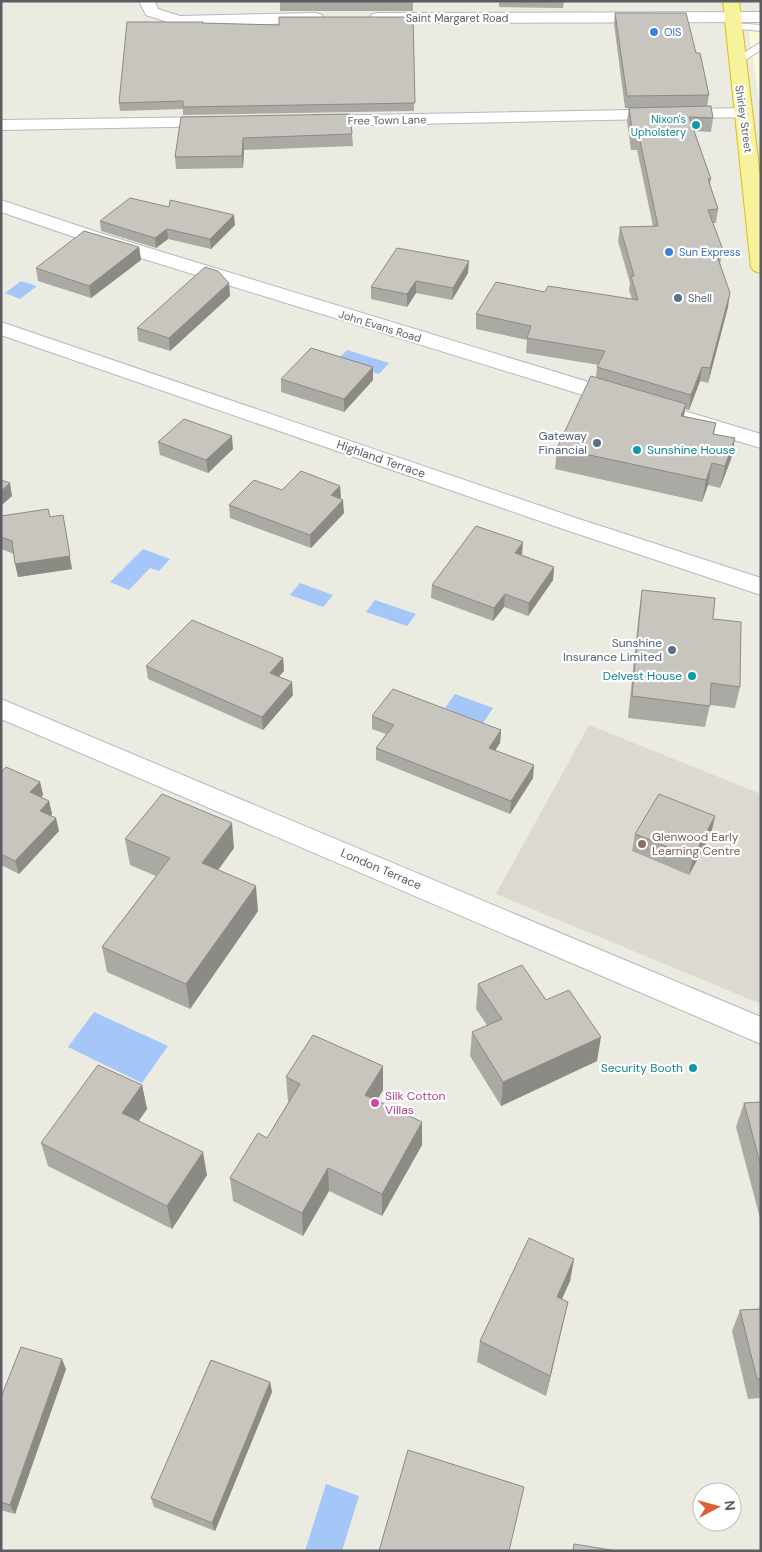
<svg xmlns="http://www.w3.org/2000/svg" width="762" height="1552" viewBox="0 0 762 1552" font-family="'DM Sans',sans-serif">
<rect width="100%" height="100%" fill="#ecebe1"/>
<path fill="#fbf9d7" d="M747 22H761V112Z"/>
<path fill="#dcdad0" d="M589 725 761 794V1004L496 894Z"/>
<path fill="#a4c6f9" d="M21 281 37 286 20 299 5 293Z
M347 350 389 363 379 374 336 361Z
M143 549 170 559 159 571 150 568 129 590 110 582Z
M300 583 333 595 323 607 290 595Z
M375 600 416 614 407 626 366 612Z
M455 694 493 708 483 723 445 708Z
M94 1012 168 1046 142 1083 68 1047Z
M326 1484 359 1496 342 1551H305Z"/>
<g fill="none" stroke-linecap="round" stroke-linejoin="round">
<defs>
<path id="service" d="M734 23 761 25V31L730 28 729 26Z
M761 42V50L740 63 736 64 731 61Z"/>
<path id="minor" d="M139 1H155L158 9 180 16 316 13 322 15 324 18 322 21 316 23 180 26 146 15Z
M761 12V22L377 23 371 21 369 18 371 15 377 13Z
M743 108 749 109 752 113 749 117 313 126 307 125 304 121 307 117 313 116Z
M217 117 223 118 226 122 223 126 1 130V120Z
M1 200 100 233 628 394 631 399 628 404 620 405 612 404 86 241 1 212Z
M1 322 579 519 761 578V595L563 529 1 335Z
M681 410 761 434V448L673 422 670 417 673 412Z
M1 699 761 1017V1044L1 719Z"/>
<path id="trunk" d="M723 1H739L761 184V273L754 271 751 267Z"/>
</defs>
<use href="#service" stroke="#b7b8bd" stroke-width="2"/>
<use href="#minor" stroke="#b7b8bd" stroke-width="2"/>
<use href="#trunk" stroke="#debf0f" stroke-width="2"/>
<use href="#service" fill="#fff" fill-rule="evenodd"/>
<use href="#minor" fill="#fff" fill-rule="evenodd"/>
<use href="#trunk" fill="#f7f29c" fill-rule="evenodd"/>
</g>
<path fill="#aba9a3" d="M280 1H413V11H280Z
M499 1H564L563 8 499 7Z
M615 13 696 53 709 95 707 106 713 118 711 132 694 131 711 179 710 186 718 209 716 223H713L723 250 720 264 728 307 708 383 700 381 689 410 685 409 684 416 716 423 714 434 735 438 731 459 720 488 708 485 702 502 555 469 557 448 596 377 597 367 599 365 526 353 527 340 476 329V314L545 292 632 299 629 290 630 283 618 241 620 227 653 226 637 150H631L627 121 629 108H625L614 24Z
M413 17 414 111 183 115V109L120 111 119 103 203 23 279 25Z
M181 117 352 134 353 146 244 150 243 168 176 169 175 157Z
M100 221 235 225 211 249 168 239 156 248 101 231Z
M139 247 141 260 91 298 38 281 36 268Z
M468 273 452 300 416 293 407 307 371 299V287Z
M229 283 230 296 170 351 138 341 137 328Z
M373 367V380L344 412 281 392V379Z
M158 442 233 449 208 473 160 455Z
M340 486 341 498 344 513 311 548 230 518 229 505 282 490Z
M1 516 50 517 72 569 18 577 14 554 1 549Z
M522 555 554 567 553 580 528 616 504 607 493 621 431 598 432 585Z
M642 590 713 619 740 687 735 708 710 705 705 727 628 718 639 612Z
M283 658 284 671 279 676 293 695 263 730 148 679 146 666Z
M372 716 501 730 500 743 495 750 533 778 510 814 376 760V748L386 734 372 729Z
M1 772 40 782 43 795 41 797 49 801 52 814 51 816 59 831 19 874 1 865Z
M715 816 711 834 689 875 632 851 635 834Z
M125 839 234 848 218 870 258 911 190 1009 107 972 102 947 156 876 130 865Z
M478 984 597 1061 501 1106 470 1056 472 1032 487 1025 476 1009Z
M286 1077 383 1090 376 1101 422 1145 382 1216 329 1191 303 1236 233 1201 230 1178 267 1138 289 1101H288Z
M142 1085 147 1109 139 1121 207 1175 172 1229 48 1166 41 1143Z
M761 1102V1222L736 1127 744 1103Z
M574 1259 570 1281 562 1299 568 1302 546 1396 477 1362 480 1341Z
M761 1303V1398L748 1399 732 1331 740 1310 759 1309V1308Z
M66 1369 15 1514 1 1510V1397Z
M270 1382 272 1392 215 1531 154 1507 151 1498Z"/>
<path fill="#8b8a85" d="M243 138 244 150 243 168 242 156Z
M234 215 235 225 211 249 210 239Z
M167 229 168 239 156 248 155 238Z
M139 247 141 260 91 298 89 286Z
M469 261 468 273 452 300 453 288Z
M416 281V293L407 307V294Z
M229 283 230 296 170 351 169 338Z
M730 293 728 307 708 383 710 368Z
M373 367V380L344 412V399Z
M702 367 700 381 689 410 691 395Z
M686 404 682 426 681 416Z
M232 436 233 449 208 473 206 460Z
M735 438 731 459 720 488 725 466Z
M712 463 708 485 702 502 706 480Z
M10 483 12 496 1 506V491Z
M340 486 341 498 331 495Z
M343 500 344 513 311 548 310 535Z
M63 515 72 569 18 577 15 564Z
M523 542 522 555 515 553Z
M554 567 553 580 528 616 529 603Z
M505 594 504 607 493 621 494 608Z
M283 658 284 671 271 685 270 673Z
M292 682 293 695 263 730 262 717Z
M501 730 500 743 488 761 489 748Z
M534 765 533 778 510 814 511 801Z
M40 782 43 795 33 805 30 792Z
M49 801 52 814 43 823 40 811Z
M715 816 711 834 689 875 693 857Z
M56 818 59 831 19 874 15 861Z
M232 823 234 848 205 888 202 863Z
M256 886 258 911 190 1009 186 984Z
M601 1037 597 1061 501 1106 503 1082Z
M383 1066V1090L366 1119 365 1095Z
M142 1085 147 1109 127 1136 122 1113Z
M422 1122V1145L382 1216V1194Z
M203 1152 207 1175 172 1229 167 1206Z
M328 1168 329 1191 303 1236 302 1213Z
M574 1259 570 1281 553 1318 557 1297Z
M568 1302 563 1323 546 1396 550 1376Z
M62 1359 66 1369 15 1514 10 1505Z
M270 1382 272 1392 215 1531 212 1523Z"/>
<path fill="#c7c5be" stroke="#8b8a85" d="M615 13H686L696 53H700L709 95 627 96Z
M279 17H413L415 103 183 107V101L119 103 127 22H203L202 23 279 25Z
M711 106 713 118 689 117 711 179H708L718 209 708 210 723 250H715L730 293 710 368 702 367 691 395 597 367 605 351 527 338 531 326 476 314 496 282 545 292 548 286 638 300 631 276H634L620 227 658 226 639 136 633 137 629 108Z
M350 114 352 134 243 138 242 156 175 157 181 117Z
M130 198 169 207 170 200 234 215 210 239 167 229 155 238 100 221Z
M84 231 139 247 89 286 36 268Z
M397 248 469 261 453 288 416 281 407 294 371 287Z
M205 267 218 271 229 283 169 338 137 328Z
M311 348 373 367 344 399 281 379Z
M591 376 686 404 681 416 716 423 713 434 735 438 725 466 712 463 706 480 557 448Z
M184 419 232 436 206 460 158 442Z
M301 471 340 486 331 495 343 500 310 535 229 505 254 480 282 490Z
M1 480 10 483 1 491Z
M48 509 50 517 63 515 70 556 15 564 12 541 1 537V516Z
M476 526 523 542 515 553 554 567 529 603 505 594 494 608 432 585Z
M642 590 715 598 713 619 741 622 740 687 711 683 710 706 632 696Z
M192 620 283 658 270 673 292 682 262 717 146 666Z
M393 689 501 730 489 748 534 765 511 801 376 748 394 725 372 716Z
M6 767 40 782 30 792 49 801 40 811 56 818 15 861 1 854V772Z
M162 794 232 823 202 863 256 886 186 984 102 947 170 858 125 839Z
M659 794 715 816 693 857 635 834Z
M522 965 546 1000 569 990 601 1037 503 1082 472 1032 502 1019 478 984Z
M313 1035 383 1066 365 1095 422 1122 382 1194 328 1168 302 1213 230 1178 258 1133 267 1138 300 1084 286 1077Z
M98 1065 142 1085 122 1113 203 1152 167 1206 41 1143Z
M761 1102V1167L744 1103Z
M529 1238 574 1259 557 1297 568 1302 550 1376 480 1341Z
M761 1309V1379H757L740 1310Z
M21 1347 62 1359 10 1505 1 1502V1397Z
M211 1360 270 1382 212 1523 151 1498Z
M408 1450 524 1487 509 1551H379Z
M574 1544 617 1551H573Z"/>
<g fill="#3f7fe0" stroke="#fff" stroke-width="2">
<circle cx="654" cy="32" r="5"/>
<circle cx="669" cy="252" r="5"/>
</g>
<g fill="#0f9aa8" stroke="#fff" stroke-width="2">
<circle cx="696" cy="125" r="5"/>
<circle cx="637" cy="450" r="5"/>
<circle cx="692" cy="676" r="5"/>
<circle cx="693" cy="1068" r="5"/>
</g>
<g fill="#5c6f8a" stroke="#fff" stroke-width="2">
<circle cx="678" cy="298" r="5"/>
<circle cx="597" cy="443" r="5"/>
<circle cx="672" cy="650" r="5"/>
</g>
<circle fill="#8d6e63" stroke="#fff" stroke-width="2" cx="642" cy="844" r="5"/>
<circle fill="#d1479c" stroke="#fff" stroke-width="2" cx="375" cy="1103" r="5"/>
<g text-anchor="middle" stroke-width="4.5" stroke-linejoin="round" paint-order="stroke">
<g font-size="11" fill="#5a5c61" stroke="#fff">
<text x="457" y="22">Saint Margaret Road</text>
<text transform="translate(744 119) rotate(82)" y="4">Shirley Street</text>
<text transform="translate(387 120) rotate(-1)" y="4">Free Town Lane</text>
<text transform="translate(380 326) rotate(17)" y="4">John Evans Road</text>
</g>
<g font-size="11" fill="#366cbe" stroke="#fff" text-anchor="start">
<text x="664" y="36">OIS</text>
<text x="679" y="256">Sun Express</text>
</g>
<g font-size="11" fill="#0d838f" stroke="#fff" text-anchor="end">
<text x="686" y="123">Nixon's<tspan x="686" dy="13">Upholstery</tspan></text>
</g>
<g font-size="11" fill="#4e5e75" stroke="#fff" text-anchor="start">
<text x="688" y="302">Shell</text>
</g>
<g font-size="12" fill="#4e5e75" stroke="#fff" text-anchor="end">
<text x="587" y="440">Gateway<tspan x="587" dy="14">Financial</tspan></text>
<text x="662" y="647">Sunshine<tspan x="662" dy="14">Insurance Limited</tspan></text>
</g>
<g font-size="12" fill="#0d838f" stroke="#fff" text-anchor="end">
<text x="647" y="454" text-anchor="start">Sunshine House</text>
<text x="682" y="680">Delvest House</text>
<text x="683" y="1072">Security Booth</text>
</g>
<g font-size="12" fill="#5a5c61" stroke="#fff">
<text transform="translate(381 459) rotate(19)" y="4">Highland Terrace</text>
<text transform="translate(381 869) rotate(23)" y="4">London Terrace</text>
</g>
<g font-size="12" fill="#785e54" stroke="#fff" text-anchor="start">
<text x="652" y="841">Glenwood Early<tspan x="652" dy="14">Learning Centre</tspan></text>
</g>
<g font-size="12" fill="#b23c85" stroke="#fff" text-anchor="start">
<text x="385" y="1100">Silk Cotton<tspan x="385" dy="14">Villas</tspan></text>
</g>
</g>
<rect width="762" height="1552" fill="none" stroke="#5a5c61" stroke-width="5"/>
<g transform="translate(717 1507) rotate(84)"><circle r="24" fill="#ffffff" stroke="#bdbec0"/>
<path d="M0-4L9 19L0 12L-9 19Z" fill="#dd5f37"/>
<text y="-8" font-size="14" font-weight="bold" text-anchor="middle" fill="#5a5c61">N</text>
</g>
</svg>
